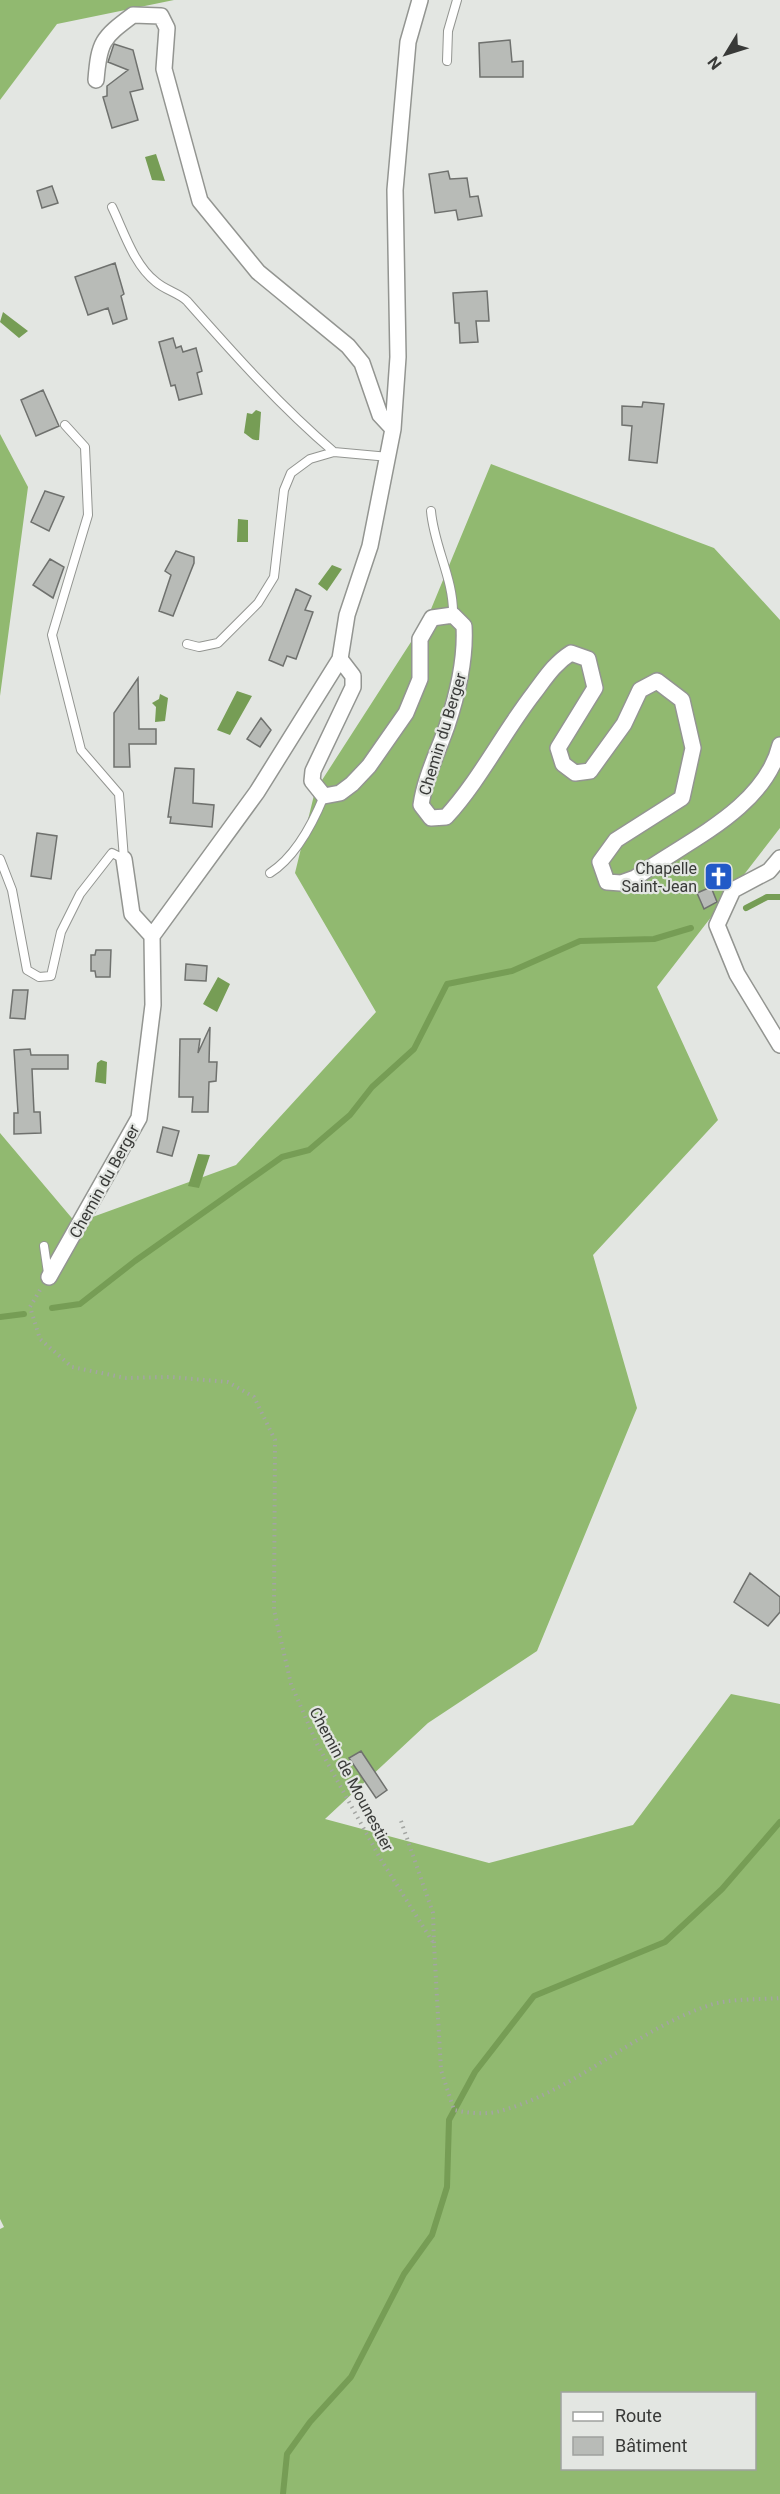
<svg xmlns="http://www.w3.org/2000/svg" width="780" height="2494" viewBox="0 0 780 2494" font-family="Roboto,sans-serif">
<rect width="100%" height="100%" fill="#e3e6e2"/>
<path fill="#91b970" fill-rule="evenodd" d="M0 0H174L57 24 0 100Z
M0 434 28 487 0 696Z
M491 464 714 548 780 620V828L657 987 718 1120 593 1255 637 1408 537 1651 428 1723 325 1819 489 1863 633 1825 731 1694 780 1704V2494H0V2229L4 2227 0 2219V1133L76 1223 236 1165 376 1012 295 873 315 791 429 614ZM562 2394H754V2468H562Z"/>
<path fill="#769d55" d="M156 154 165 181 152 180 145 157Z
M3 312 28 331 19 338 0 322Z
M256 410 261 412 259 440C251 441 250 436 244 433L247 413 252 414Z
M238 519 248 520V542H237Z
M332 565 342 569 327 591 318 584Z
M237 691 252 696 230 735 217 730Z
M160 694 168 698 165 721 155 722 156 707 152 703 159 699Z
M218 977 230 984 217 1012 203 1004Z
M101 1060 107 1062 106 1084 95 1082 97 1063Z
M198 1154 210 1155 199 1188 188 1186Z"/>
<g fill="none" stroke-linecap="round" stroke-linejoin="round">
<path stroke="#769d55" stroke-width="6" d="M746 908 767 897H780
M52 1308 80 1304 135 1261 282 1157 309 1150 350 1115 372 1087 414 1049 447 984 512 971 580 941 654 939 691 928
M0 1317 24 1314
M283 2494 287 2454 310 2422 351 2377 404 2274 432 2235 447 2187 449 2120 475 2072 534 1996 665 1942 722 1889 780 1822"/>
</g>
<path fill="#b8bbb7" stroke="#6f716e" stroke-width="1.5" d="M510 40 512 62 523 61V77H480L479 43Z
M114 44 133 50 143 89 130 92 138 120 112 128 103 97 107 96V86L128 70 108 62Z
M448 171 450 179 467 178 470 197 478 196 482 216 458 220 456 210 435 213 429 174Z
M52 186 58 203 42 208 37 191Z
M115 263 124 294 121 296 127 319 113 324 108 308 88 315 75 277Z
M487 291 489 321H476L478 342 460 343 459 323H455L453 293Z
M173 338 176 348 181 346 183 352 196 348 202 371 197 373 202 394 179 400 175 385 171 386 159 342Z
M43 390 59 426 36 436 21 400Z
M643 402 664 404 657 463 629 460 632 426 622 425V406L642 407Z
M45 491 64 497 49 531 31 522Z
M176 551 194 557V563L173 616 159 611 171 575 165 571Z
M50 559 64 567 53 598 33 585Z
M296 589 311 596 305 610 313 612 296 659 287 656 283 666 269 660Z
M138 678 139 729H156V744H129L130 767H114V713Z
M261 718 271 730 260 747 247 739Z
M175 768 194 769 193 803 214 805 212 827 170 823 171 817H168Z
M37 833 57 836 51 879 31 876Z
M711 887 717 902 704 909 697 893Z
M96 950H111L110 977H96L95 971H91V955H95Z
M186 964 207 966 206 981 185 980Z
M13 990H28L25 1019 10 1018Z
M210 1027 209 1062H217L216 1081 209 1082 208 1112H192L193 1097H179L180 1039H200L198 1053Z
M30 1049 31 1055H68V1069H32L34 1112H40L41 1133 14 1134V1113H18L14 1050Z
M163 1127 179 1131 172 1156 157 1152Z
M750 1573 780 1597V1612L768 1626 734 1602Z
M361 1751 387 1790 376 1798 349 1758Z"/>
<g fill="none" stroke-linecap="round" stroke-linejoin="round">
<defs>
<path id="service" d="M447 61 448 31 457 0
M112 207C124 232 134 265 156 282 165 290 179 293 187 301 234 354 280 406 334 452
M65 425 85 447 88 515 52 635 81 750 119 794 124 859
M431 511C434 547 454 579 453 615
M187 644 199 647 218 643 258 603 274 577 284 490 291 473 310 459 334 452 389 457
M0 859 12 890 27 970 39 977 51 976 61 932 80 894 112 853 124 859
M270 873C295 857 313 823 324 796
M44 1246 48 1273"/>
<path id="minor" d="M96 80C99 42 102 38 133 15L161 16 167 28 164 69 200 201 258 272 348 346 362 363 380 415 393 429
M340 659 347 615 370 546 393 429 398 357 395 190 408 42 420 0
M780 858 769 871 733 890 717 925 737 974 780 1045
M124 859 132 914 152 936
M49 1277 139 1118 153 1005 152 936 257 792 340 659 353 676V687L313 771 312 781 324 796 340 793 352 784 369 766 406 713 420 679V639L432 618 453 615 464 626C466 660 458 693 447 726 438 752 425 777 421 805L431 818 446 817C480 780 503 733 534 693 546 677 555 663 571 653L588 659 595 688 558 748 563 764 575 773 590 771 624 724 640 690 657 681 682 700 693 748 682 798 616 840 600 862 607 882 621 883 635 878C684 842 764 810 780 745"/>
</defs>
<use href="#service" stroke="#939591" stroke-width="10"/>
<use href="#minor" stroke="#939591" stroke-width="18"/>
<path stroke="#a3a5a2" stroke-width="4" stroke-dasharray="1.5 4.5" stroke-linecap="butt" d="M40 1290 30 1307 40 1339 72 1367 126 1378 171 1377 228 1382 254 1397 275 1440 274 1610 291 1684 317 1744 380 1858 434 1944 441 2070 454 2110C468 2113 486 2115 500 2111 575 2091 634 2031 707 2006 729 1998 757 2000 780 1998
M401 1821 433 1913 434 1944"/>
<use href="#service" stroke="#fff" stroke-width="8"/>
<use href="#minor" stroke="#fff" stroke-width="15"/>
</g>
<defs>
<symbol id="church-square" viewBox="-11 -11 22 22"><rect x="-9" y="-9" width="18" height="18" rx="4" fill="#225ac7" stroke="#e3e6e2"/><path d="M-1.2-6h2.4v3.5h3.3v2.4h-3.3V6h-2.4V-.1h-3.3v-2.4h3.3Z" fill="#fff"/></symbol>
</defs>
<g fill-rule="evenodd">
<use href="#church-square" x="702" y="860" width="33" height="33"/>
</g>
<g text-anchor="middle" stroke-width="4.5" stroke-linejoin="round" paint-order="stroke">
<g font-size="16" fill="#393a38" stroke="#e3e6e2">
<text transform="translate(442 734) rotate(-73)" y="6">Chemin du Berger</text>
<text transform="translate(104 1181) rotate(-61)" y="6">Chemin du Berger</text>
<text transform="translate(352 1779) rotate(62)" y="6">Chemin de Mounestier</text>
</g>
<g font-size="16" fill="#393a38" stroke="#e3e6e2" text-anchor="end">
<text x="697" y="874">Chapelle<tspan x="697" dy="18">Saint-Jean</tspan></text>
</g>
</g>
<rect x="561" y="2392" width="195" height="78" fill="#e3e6e2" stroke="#9fa19e" stroke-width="1.5"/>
<rect x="573" y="2412" width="30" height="9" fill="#ffffff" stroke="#9fa19e" stroke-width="1.5"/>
<text x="615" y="2422" font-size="18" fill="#393a38">Route</text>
<rect x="573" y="2437" width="30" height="18" fill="#b8bbb7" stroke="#9fa19e" stroke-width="1.5"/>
<text x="615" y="2452" font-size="18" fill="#393a38">Bâtiment</text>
<g transform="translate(726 54) rotate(232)" stroke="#e3e6e2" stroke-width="4.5" paint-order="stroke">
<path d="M0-4.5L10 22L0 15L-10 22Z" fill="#393a38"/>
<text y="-9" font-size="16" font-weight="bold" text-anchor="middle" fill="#393a38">N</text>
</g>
</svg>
